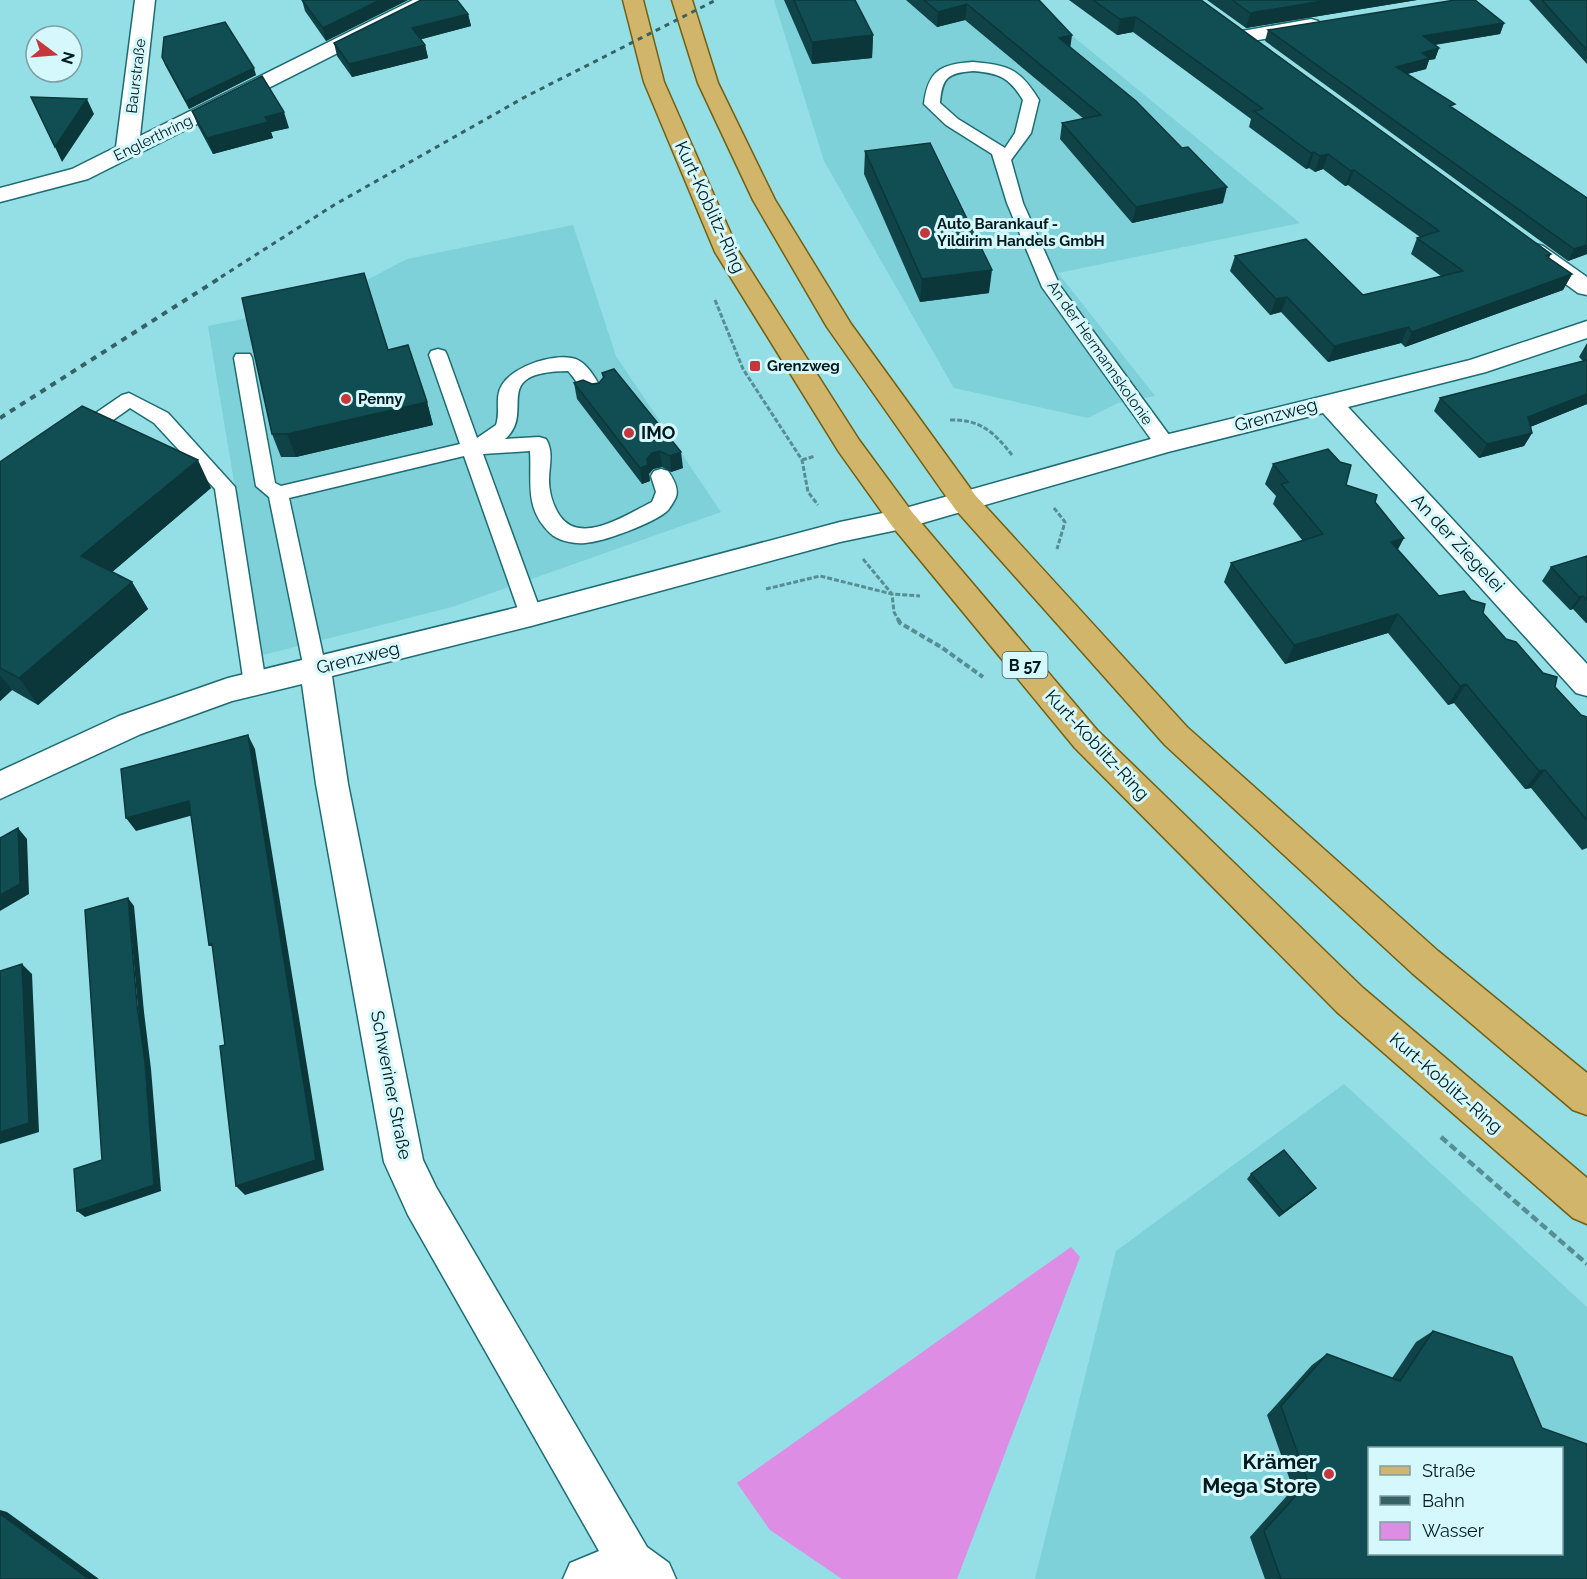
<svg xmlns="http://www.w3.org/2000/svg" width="1587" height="1579" viewBox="0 0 1587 1579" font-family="Raleway,sans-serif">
<rect width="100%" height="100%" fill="#94dee5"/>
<path fill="#7ed0d9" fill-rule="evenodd" d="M774 0H1029L1300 223 1058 273 1155 396 1118 403 1088 418 954 388 824 161Z
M573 225 616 356 721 512 452 607 263 655 208 326 325 302 407 259Z
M1344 1084 1587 1307V1579H1035L1116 1251ZM1370 1448H1562V1554H1370Z"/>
<path fill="#dd8de4" d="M1071 1247 1080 1257 957 1579H842L770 1530 737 1483Z"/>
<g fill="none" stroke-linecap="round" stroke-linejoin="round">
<defs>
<path id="service" d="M973 62C1009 65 1020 69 1039 100L1031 133 1011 160 1023 203 1060 286 1172 439 1175 444 1172 449 1165 451 1158 449 1042 287 1007 203 992 154 946 125 924 104C928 71 940 64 973 62ZM973 71C999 73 1009 77 1023 100L1015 133 1005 148 958 119 940 103C942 78 947 73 973 71Z
M438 349 445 351 447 355 477 438 496 425C501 411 494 398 502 385 513 366 558 351 578 360 590 366 597 382 604 393L601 397C584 402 579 382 568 371 487 372 537 412 505 439L539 437 546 439C554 452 549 466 549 480 549 492 553 506 560 516 581 546 627 514 652 502L656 492 651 476 654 471 661 469 668 471C673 478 679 488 676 497 674 501 670 509 666 512 651 524 603 542 585 543 574 544 558 541 550 533 524 508 532 482 530 451L483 454 542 615 539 621 531 623 523 621 520 615 464 456 289 498 326 669 323 675 315 678 307 675 304 669 269 497 256 486 234 358 236 354H250L252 358 275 483 281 486 460 444 429 355 431 351Z
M129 393 168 413 235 487 266 684 263 690 255 693 247 690 244 684 215 489 154 423 130 408 85 440 78 442 71 440 68 435 71 430 122 395Z"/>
<path id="minor" d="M135 0H155L140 136 413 0H438L435 4 88 179 0 202V188L72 169 116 147Z
M1311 19 1318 21 1321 25 1318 29 1242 43 1235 41 1232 37 1235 33 1242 31Z
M1535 244 1543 246 1587 277V295L1578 293 1527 256 1523 251 1527 246Z
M1587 321V338L1486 372 1348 407 1587 664V696L1576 693 1323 413 1168 452 902 529 840 542 531 626 332 676 348 784 423 1160 436 1187 647 1547 669 1563 676 1579H563L570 1563 599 1551 408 1215 384 1162 316 784 302 684 232 701 141 734 0 799V771L119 716 228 678 531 604 840 522 902 509 1165 435 1470 360Z"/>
<path id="primary" d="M623 0H643L664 82 739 252 859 440 912 512 1097 730 1363 988 1587 1178V1224L1573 1218 1337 1012 1075 748 892 526 839 452 715 252 644 82Z
M672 0H692L718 83 775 200 851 324 975 495 1187 727 1438 951 1587 1073V1115L1573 1110 1412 973 1165 745 955 509 827 327 753 200 698 83Z"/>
</defs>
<use href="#service" stroke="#1e6c73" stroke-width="3"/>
<use href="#minor" stroke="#1e6c73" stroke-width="3"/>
<use href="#primary" stroke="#735f10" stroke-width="3"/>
<path stroke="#578e93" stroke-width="3" stroke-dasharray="5 2" stroke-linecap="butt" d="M715 300 743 369 802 460 808 492 818 505
M950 420C980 419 994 432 1012 455
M802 460 815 456
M1054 508 1065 522 1057 549
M863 559 892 594 894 612 899 621
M766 589 820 576 892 594 920 596"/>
<path stroke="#578e93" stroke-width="4" stroke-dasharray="6 3" stroke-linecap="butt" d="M898 619 900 623 941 647 983 677"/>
<path stroke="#578e93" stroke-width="4.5" stroke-dasharray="8 4" stroke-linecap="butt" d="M1441 1137 1587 1264"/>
<use href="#service" fill="#fff" fill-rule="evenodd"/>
<use href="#minor" fill="#fff" fill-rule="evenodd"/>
<use href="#primary" fill="#d0b56b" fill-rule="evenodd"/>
<path stroke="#366266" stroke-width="3" stroke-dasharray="5 5" stroke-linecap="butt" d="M221 277 334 205 525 97 716 0"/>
<path stroke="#366266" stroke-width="4" stroke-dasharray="6 6" stroke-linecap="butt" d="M0 418 223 276"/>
</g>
<path fill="#0f4347" d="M302 0H408L326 41 305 11Z
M784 0H855L873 35 872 58 812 64Z
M906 0H1039L1070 48 1223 203 1132 223 1060 139 1062 123 1084 119 965 20 937 27Z
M1069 0H1201L1551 254 1549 258 1572 274 1563 290 1405 347 1401 343 1328 362 1281 312 1270 315 1230 271 1235 256 1363 295 1441 276 1411 254 1417 238 1420 237 1348 185 1345 186 1323 169 1315 172 1309 168 1306 169 1249 127 1251 119 1133 32 1117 35Z
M1207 0H1417L1246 28Z
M1529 0H1587V64Z
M468 14 471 26 421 39 425 45 428 58 352 77 337 56 334 43Z
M1504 23 1500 34 1435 45 1439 48 1435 59 1429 60 1426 69 1407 74 1453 108 1587 198V254L1568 261 1265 41 1268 30Z
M162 57 256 75 189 109 165 65Z
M192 111 289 128 271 132 273 138 213 154 198 126Z
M865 151 989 293 920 302 864 174Z
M1587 343V404L1530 427 1532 433 1524 446 1479 458 1434 411 1440 398 1583 361 1579 357Z
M388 350 427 402 433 425 296 457H281L272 434Z
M602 373 683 468 671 472 662 467 653 469 649 474 650 481 642 484 577 399 574 383 592 384 599 383 603 379Z
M0 462 211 488 112 572 132 582 148 609 38 705 12 690 0 701Z
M1273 464 1346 485 1375 502 1398 550 1439 596 1483 613 1506 639 1555 687 1581 715 1587 717V848L1582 850 1531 788 1525 789 1454 703 1448 705 1388 633 1285 664 1224 582 1231 563 1303 541 1273 504 1276 496 1265 484Z
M1587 556V623H1586L1573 609 1570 610 1542 581 1551 567Z
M1251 1174 1312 1192 1279 1217 1247 1179Z
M1433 1331 1587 1579H1265L1250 1537 1293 1489 1267 1415 1312 1365 1327 1354 1392 1378 1416 1342Z"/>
<path fill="#0c373a" d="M380 0H408L326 41 323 28Z
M1328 0H1417L1246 28 1250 13Z
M967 4 965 20 937 27 938 12Z
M468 14 471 26 415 41 412 28Z
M1136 17 1133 32 1117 35 1120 19Z
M1504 23 1500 34 1419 47 1423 36Z
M873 35 872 58 812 64V42Z
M1072 35 1070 50 1059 38Z
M425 45 428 58 352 77 349 64Z
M1439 48 1435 59 1429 60 1426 69 1392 78 1396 67 1422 53Z
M254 68 256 75 189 109 186 101Z
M87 99 94 114 62 162 55 147Z
M284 112 289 128 271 132 273 138 213 154 207 138 265 117Z
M1314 152 1309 168 1306 169 1311 153Z
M1328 154 1323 169 1315 172 1320 156Z
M1354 170 1348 185 1345 186 1351 171Z
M1227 187 1223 203 1132 223 1136 207Z
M1587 245V254L1568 261 1574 249Z
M992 270 989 293 920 302 922 279Z
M1572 274 1563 290 1405 347 1412 332Z
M1287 297 1281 312 1270 315 1276 299Z
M1408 327 1401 343 1328 362 1334 346Z
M1587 394V404L1520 431 1528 417Z
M427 402 433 425 296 457 287 434Z
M1532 433 1524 446 1479 458 1487 444Z
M660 451 662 467 653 469 649 474 650 481 642 484 640 468 652 453Z
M681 452 683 468 671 472 670 456Z
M198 460 211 488 98 584 81 556Z
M1404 538 1394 557 1391 542Z
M132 582 148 609 38 705 19 678Z
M1583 596 1573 609 1570 610 1579 597Z
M1398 614 1388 633 1285 664 1294 645Z
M0 675 12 690 0 701Z
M1466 684 1454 703 1448 705 1460 686Z
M248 735 255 749 324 1170 245 1195 236 1186Z
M1545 770 1531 788 1525 789 1539 771Z
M189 801 197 814 136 831 126 818Z
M18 828 27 839 29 894 0 911V895Z
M128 898 134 906 144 1012 151 1069 161 1191 85 1217 77 1211 154 1185Z
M22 964 32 974 39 1132 0 1144V1132Z
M1316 1188 1312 1192 1279 1217 1283 1212Z
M0 1510 7 1512 99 1579H89L0 1514Z"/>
<path fill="#114e53" stroke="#0c373a" stroke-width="1.5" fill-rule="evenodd" d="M302 0H380L323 28Z
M421 0H457L468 14 412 28 425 45 349 64 334 43Z
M794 0H855L873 35 812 42Z
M924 0H1039L1072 35 1059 38 1136 101 1182 148 1188 147 1227 187 1136 207 1062 123 1101 115 967 4 938 12Z
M1093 0H1201L1551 254 1546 256 1572 274 1412 332 1408 327 1334 346 1287 297 1276 299 1235 256 1306 239 1363 295 1463 271 1417 238 1439 231 1354 170 1351 171 1328 154 1320 156 1314 152 1311 153 1254 111 1263 109 1136 17 1120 19Z
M1232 0H1328L1250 13Z
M1455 0H1475L1504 23 1423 36 1439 48 1422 53 1430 58 1396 67 1455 104 1450 106 1587 198V245L1574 249 1268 30Z
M1542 0H1587V50Z
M225 22 254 68 186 101 162 57 164 37Z
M262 76 284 112 265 117 268 122 207 138 192 111Z
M31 97 87 99 55 147Z
M930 143 992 270 922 279 865 151Z
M364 273 388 350 408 345 427 402 287 434H272L242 298Z
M1587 360V394L1528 417 1532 433 1487 444 1440 398Z
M614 369 681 452 670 456 660 451 652 453 647 459 648 465 640 468 574 383 583 380 592 384 599 383 604 377 602 373Z
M82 406 198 460 81 556 132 582 19 678 0 668V462Z
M1328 449 1340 462 1351 465 1346 485 1377 495 1375 502 1404 538 1391 542 1439 596 1464 591 1471 600 1485 604 1483 613 1506 639 1516 642 1543 673 1557 677 1555 687 1581 715 1587 717V820L1545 770 1539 771 1466 684 1460 686 1398 614 1294 645 1231 563 1323 534 1281 484 1288 482 1273 464Z
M1587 556V600L1583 596 1579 597 1551 567Z
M248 735 316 1160 236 1186 220 1046 225 1045 212 944 209 945 189 801 126 818 121 769Z
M18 828 20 884 0 895V838Z
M128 898 137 1005 145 1062 154 1185 77 1211 74 1169 102 1160 85 910Z
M22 964 29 1123 0 1132V971Z
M1284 1150 1316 1188 1283 1212 1251 1174Z
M1433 1331 1512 1357 1542 1428 1587 1444V1579H1281L1264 1531 1308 1482 1281 1406 1327 1354 1400 1381ZM1370 1449H1562V1554H1370Z
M0 1514 89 1579H0Z"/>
<g fill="#c6373b" stroke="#d4f8fb" stroke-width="2">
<circle cx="925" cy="233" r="6"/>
<rect x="749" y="360" width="12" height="12" rx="3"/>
<circle cx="346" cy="399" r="6"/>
<circle cx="629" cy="433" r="6"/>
<circle cx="1329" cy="1474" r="6"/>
</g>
<g text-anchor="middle" stroke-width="6" stroke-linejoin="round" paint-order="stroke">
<g font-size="15" fill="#001a1d" stroke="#d4f8fb">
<text transform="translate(136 76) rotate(-83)" y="5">Baurstraße</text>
<text transform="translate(153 138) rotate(-26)" y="5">Englerthring</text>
<text transform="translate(1100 353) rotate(55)" y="5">An der Hermannskolonie</text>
</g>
<g font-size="15" font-weight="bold" fill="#001a1d" stroke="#d4f8fb" text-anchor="start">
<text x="937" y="229">Auto Barankauf -<tspan x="937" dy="17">Yildirim Handels GmbH</tspan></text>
<text x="767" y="371">Grenzweg</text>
<text x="358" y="404">Penny</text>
</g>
<rect fill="#d4f8fb" stroke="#405d60" stroke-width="1.5" x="1002.5" y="652" width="45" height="26" rx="4.5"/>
<g font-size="16" font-weight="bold" fill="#001a1d">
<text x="1025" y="671">B 57</text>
</g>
<g font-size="18" fill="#001a1d" stroke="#d4f8fb">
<text transform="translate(710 207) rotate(65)" y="6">Kurt-Koblitz-Ring</text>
<text transform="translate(1276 415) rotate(-15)" y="6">Grenzweg</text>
<text transform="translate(1458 543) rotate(47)" y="6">An der Ziegelei</text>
<text transform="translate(358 658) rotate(-14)" y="6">Grenzweg</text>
<text transform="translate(1097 745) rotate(47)" y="6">Kurt-Koblitz-Ring</text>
<text transform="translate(1446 1083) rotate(41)" y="6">Kurt-Koblitz-Ring</text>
<text transform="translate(391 1085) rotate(79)" y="6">Schweriner Straße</text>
</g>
<g font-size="18" font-weight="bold" fill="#001a1d" stroke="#d4f8fb" text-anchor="start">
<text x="641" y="439">IMO</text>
</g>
<g font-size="21" font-weight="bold" fill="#001a1d" stroke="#d4f8fb" text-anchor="end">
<text x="1317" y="1469">Krämer<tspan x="1317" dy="24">Mega Store</tspan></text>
</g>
</g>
<rect x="1368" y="1447" width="195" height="108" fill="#d4f8fb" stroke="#7f9fa2" stroke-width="1.5"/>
<rect x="1380" y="1466" width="30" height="9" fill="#d0b56b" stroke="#7f9fa2" stroke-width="1.5"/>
<text x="1422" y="1477" font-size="18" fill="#001a1d">Straße</text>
<rect x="1380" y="1496" width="30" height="9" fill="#366266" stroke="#7f9fa2" stroke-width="1.5"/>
<text x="1422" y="1507" font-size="18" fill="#001a1d">Bahn</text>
<rect x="1380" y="1522" width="30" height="18" fill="#dd8de4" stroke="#7f9fa2" stroke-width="1.5"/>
<text x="1422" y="1537" font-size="18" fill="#001a1d">Wasser</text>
<g transform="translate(54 54) rotate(106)"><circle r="28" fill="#d4f8fb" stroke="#7f9fa2" stroke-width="1.5"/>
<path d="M0-4.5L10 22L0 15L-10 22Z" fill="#c6373b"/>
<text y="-9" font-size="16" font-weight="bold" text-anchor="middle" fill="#001a1d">N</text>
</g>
</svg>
